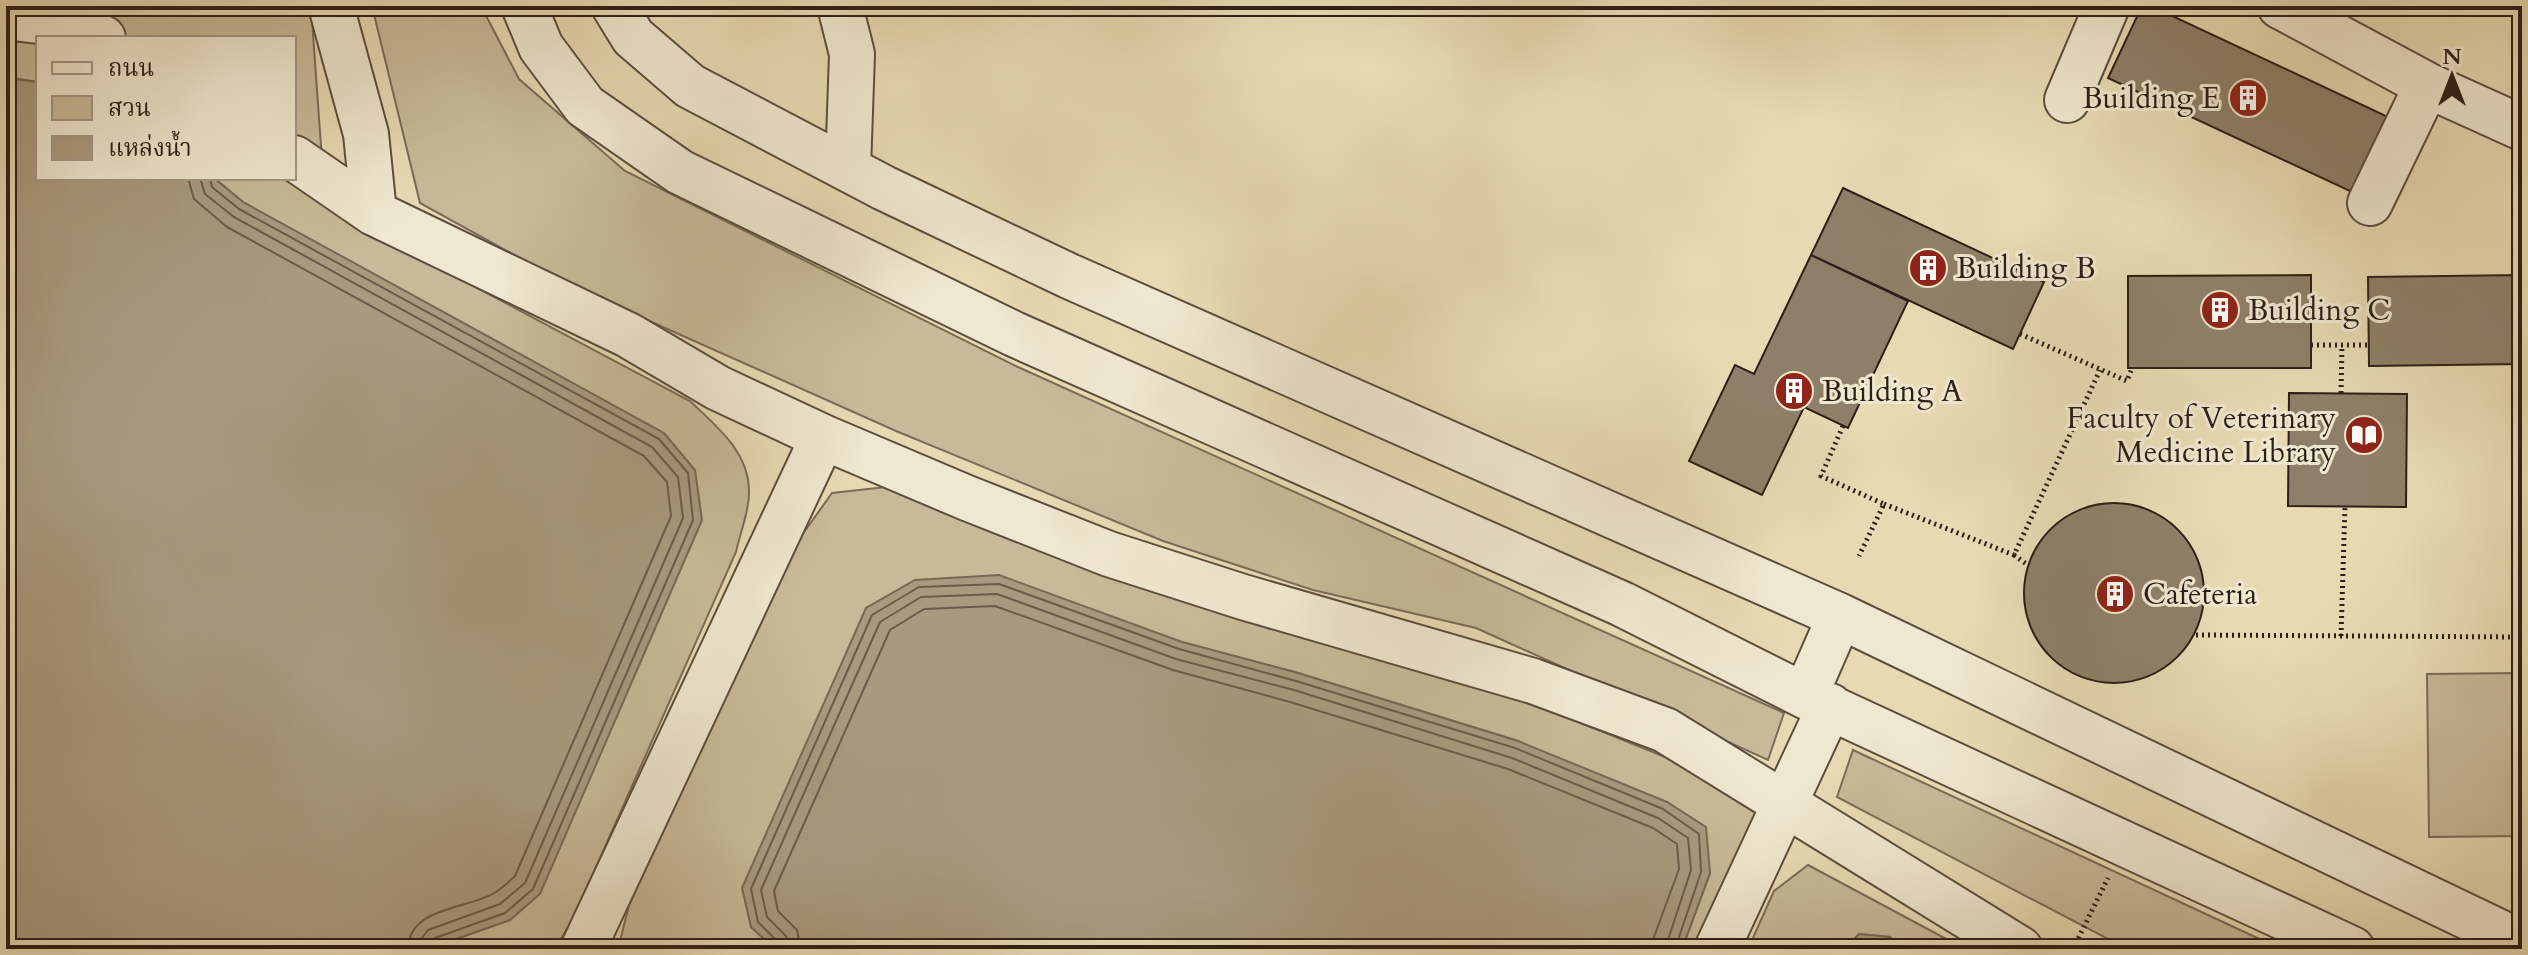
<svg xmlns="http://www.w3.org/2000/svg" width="2528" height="955" viewBox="0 0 2528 955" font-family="Cardo,'Noto Serif Thai',serif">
<rect width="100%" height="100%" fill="#e7dab3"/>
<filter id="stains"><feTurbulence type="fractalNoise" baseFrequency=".0025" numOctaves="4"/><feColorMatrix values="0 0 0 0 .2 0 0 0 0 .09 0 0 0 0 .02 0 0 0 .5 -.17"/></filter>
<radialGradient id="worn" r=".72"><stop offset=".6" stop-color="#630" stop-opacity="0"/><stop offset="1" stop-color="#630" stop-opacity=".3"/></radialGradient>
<path fill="#c7ba98" stroke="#7a6c58" stroke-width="2" d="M6 6H311L322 160 294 142V38H119Z
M372 6H481L519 79 625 171 1018 367 1784 713 1768 760 1476 628 1313 590 1163 541 896 431 569 285 420 203Z
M6 32 38 38V82L6 77Z
M214 178H293L355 223 690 401C716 426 748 451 749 489 750 509 740 533 736 552L573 919 555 949H428L510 920 243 202Z
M886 487 1532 703 1692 768 1760 815 1704 949H1682L1710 873 1518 741 1298 673 1182 642 751 927 775 949H618L629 905 797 542 832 493Z
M2522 673V836L2429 837 2427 674Z
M1853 750 2281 949H2127L1837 797Z
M1808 865 1965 949H1902L1890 937 1859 934 1845 949H1748L1774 891Z"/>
<path fill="#a89a7e" stroke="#776955" stroke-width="2" d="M6 78 38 82V178H214L243 202 664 433 695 470 702 520 540 894 510 920 428 949H6Z
M999 575 1182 642 1298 673 1518 741 1667 802 1706 827 1710 873 1682 949H775L751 927 742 888 866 608 915 580Z
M1859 934 1890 937 1902 949H1845Z"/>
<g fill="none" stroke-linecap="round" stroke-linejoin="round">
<path stroke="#6a5c4a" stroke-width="2" d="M188 178 194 199 227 227 644 456 667 482 671 516 515 876C509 881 503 888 496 892 468 910 409 906 408 949
M200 178 205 194 234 217 652 447 678 477 683 518 525 883 500 904 428 930 422 938 420 949
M210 178 212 187 239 209 659 439 688 473 693 520 533 889 505 913 435 938 430 949
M779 949 777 941 758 922 751 889 872 615 919 587 999 584 1179 649 1296 681 1515 748 1663 809 1699 834 1701 872 1675 949
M789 949 786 936 767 917 761 890 880 622 921 597 997 594 1176 659 1294 690 1512 758 1658 818 1688 838 1691 870 1665 949
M801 949 797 930 778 911 774 891 890 630 924 609 995 606 1173 670 1290 702 1508 769 1653 828 1677 844 1679 869 1654 937 1653 949"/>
</g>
<path fill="#8e8068" stroke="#2d1f17" stroke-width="2" d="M2142 6H2151L2388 117 2352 192 2108 78Z
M1843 188 2044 282 2013 349 1811 255Z
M1811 255 1908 301 1848 428 1804 407 1762 495 1689 461 1735 365 1754 374Z
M2311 275V368H2128V276Z
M2522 275V364L2369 366 2368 277Z
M2289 393 2407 394 2406 507 2288 506Z
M2024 593a90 90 0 1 1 180 0a90 90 0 1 1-180 0Z"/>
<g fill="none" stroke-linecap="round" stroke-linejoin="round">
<defs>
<path id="minor" d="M331 6 366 134 374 213
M524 6 541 47 585 106 680 172 1014 334 1622 604 1805 696 2352 949
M614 6 633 37 690 86 884 188 1069 276 1840 616 2522 943
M840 6 852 54 848 169
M2280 6 2427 85 2522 128
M6 17 70 25 103 38
M2067 100 2107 6
M294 158 374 213 628 335 718 388 823 437 967 498 1109 554 1243 597 1533 681 1665 730 2020 949
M2370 203 2427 85
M1805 696 1840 616
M583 949 823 437
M1717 949 1830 706"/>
</defs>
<use href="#minor" stroke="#5c4e3e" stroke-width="48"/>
<path stroke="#2d1f17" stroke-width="5" stroke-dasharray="2 4" stroke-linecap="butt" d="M2020 334 2127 381 2132 368
M2311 345H2369
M2341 393 2342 345
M1843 426 1821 476 1884 504 1859 556
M1884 504 2014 555 2100 370
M2014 555 2028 565
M2196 635 2522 637
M2341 636 2345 506
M2073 949 2108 878"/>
<use href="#minor" stroke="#efe7ce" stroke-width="44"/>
</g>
<defs>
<symbol id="building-disc" viewBox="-11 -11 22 22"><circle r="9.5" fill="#8f2418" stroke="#efe7ce"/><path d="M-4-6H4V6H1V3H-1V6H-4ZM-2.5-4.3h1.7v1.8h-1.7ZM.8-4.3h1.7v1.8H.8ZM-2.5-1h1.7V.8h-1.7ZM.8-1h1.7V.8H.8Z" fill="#fff"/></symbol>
<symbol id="library-disc" viewBox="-11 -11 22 22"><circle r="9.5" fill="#8f2418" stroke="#efe7ce"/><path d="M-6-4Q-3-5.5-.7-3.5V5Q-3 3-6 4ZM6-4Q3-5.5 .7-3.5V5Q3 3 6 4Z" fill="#fff"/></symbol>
</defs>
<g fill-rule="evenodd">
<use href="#building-disc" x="2226" y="76" width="44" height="44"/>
<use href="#building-disc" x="1906" y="246" width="44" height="44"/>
<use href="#building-disc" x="2198" y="288" width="44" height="44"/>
<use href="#building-disc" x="1772" y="369" width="44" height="44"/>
<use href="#library-disc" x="2342" y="413" width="44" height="44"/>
<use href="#building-disc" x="2093" y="572" width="44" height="44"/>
</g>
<g text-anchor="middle" stroke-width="6" stroke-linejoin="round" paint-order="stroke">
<g font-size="30" fill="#2d1f17" stroke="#efe7ce" text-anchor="start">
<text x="2220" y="108" text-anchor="end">Building E</text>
<text x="1956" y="278">Building B</text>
<text x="2248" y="320">Building C</text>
<text x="1822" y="401">Building A</text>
<text x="2336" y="428" text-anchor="end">Faculty of Veterinary<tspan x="2336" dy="34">Medicine Library</tspan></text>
<text x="2143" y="604">Cafeteria</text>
</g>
</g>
<rect width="2528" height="955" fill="none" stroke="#e7dab3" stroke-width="32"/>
<rect x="8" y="8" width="2512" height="939" fill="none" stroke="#2d1f17" stroke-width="4"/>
<rect x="16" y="16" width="2496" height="923" fill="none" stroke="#2d1f17" stroke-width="2"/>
<rect x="36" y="36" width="260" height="144" fill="#efe7ce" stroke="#a19785" stroke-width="2"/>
<rect x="52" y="62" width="40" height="12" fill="#efe7ce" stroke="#a19785" stroke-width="2"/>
<text x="108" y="76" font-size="24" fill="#2d1f17">ถนน</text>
<rect x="52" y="96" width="40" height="24" fill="#c7ba98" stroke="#a19785" stroke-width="2"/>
<text x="108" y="116" font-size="24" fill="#2d1f17">สวน</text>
<rect x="52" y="136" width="40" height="24" fill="#a89a7e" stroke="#a19785" stroke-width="2"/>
<text x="108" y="156" font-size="24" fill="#2d1f17">แหล่งน้ำ</text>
<g transform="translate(2452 76)" stroke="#efe7ce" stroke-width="6" paint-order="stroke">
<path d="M0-6L14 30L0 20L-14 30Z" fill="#2d1f17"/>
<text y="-12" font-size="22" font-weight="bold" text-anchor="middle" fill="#2d1f17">N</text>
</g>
<rect width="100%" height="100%" filter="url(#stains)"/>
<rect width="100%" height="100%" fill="url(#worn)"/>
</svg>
